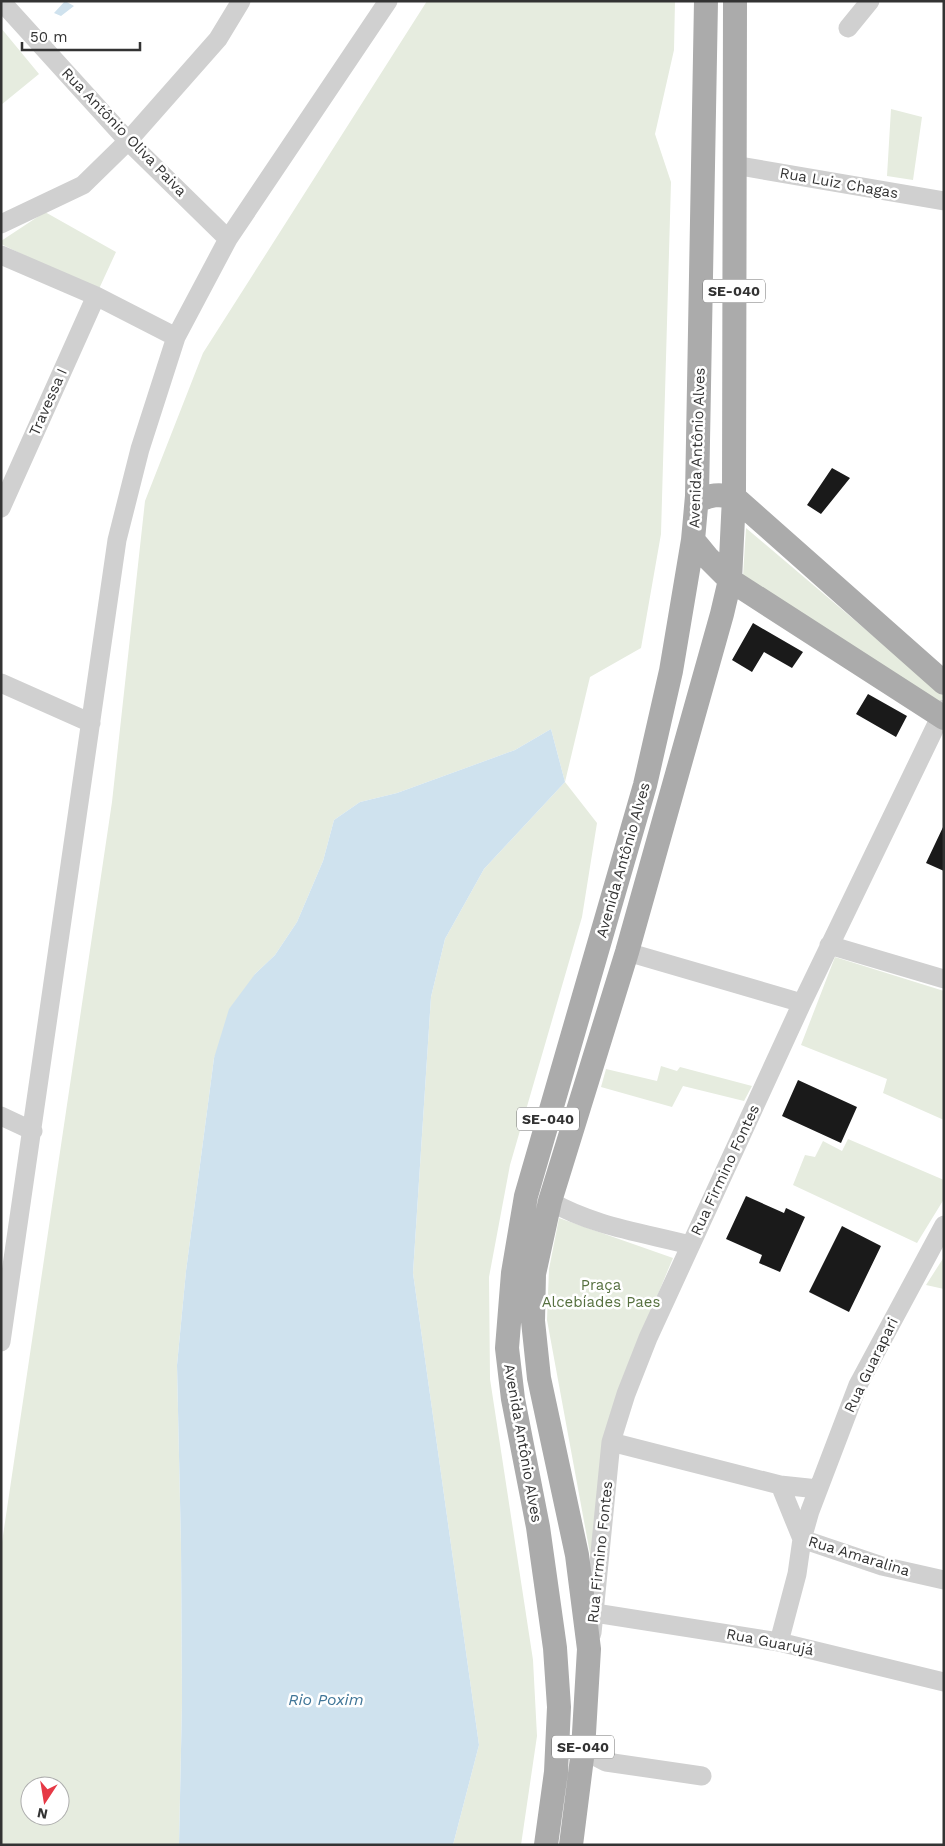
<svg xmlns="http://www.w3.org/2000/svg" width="945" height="1846" viewBox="0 0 945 1846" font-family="'Work Sans',sans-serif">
<rect width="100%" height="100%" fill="#fff"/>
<path fill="#e6ecdf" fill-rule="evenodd" d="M427 1H675L674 50 655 134 671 182 661 534 641 648 590 677 565 782 597 823 582 917 510 1165 489 1277 490 1379 533 1660 537 1736 521 1845H453L479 1745 413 1273 431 997 445 939 484 869 565 782 551 729 515 750 397 793 360 802 334 820 323 861 297 922 275 955 255 974 214 1058 186 1271 177 1365 181 1546 182 1702 179 1845H1V1549L112 802 145 501 203 353ZM30 1786H60V1816H30Z
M1 28 39 74 1 105Z
M891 109 922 117 913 180 887 176Z
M45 212 116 252 98 291 1 244V241Z
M746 528 944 696 939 706 743 576Z
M835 957 944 991V1120L883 1093 887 1079 801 1045Z
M661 1066 677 1071 680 1067 752 1086 744 1101 683 1086 672 1107 601 1087 606 1069 657 1081Z
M848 1139 944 1180V1199L917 1243 793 1185 805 1155 815 1157 823 1141 842 1151Z
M559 1218 673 1258 628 1366 595 1581 547 1320 549 1269Z
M944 1257V1289L926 1285Z"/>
<path fill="#cfe2ee" d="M65 1 74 6 61 16 54 13Z
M551 729 565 782 484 869 445 939 431 997 413 1273 479 1745 453 1845H179L182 1702 181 1546 177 1365 186 1271 214 1058 229 1009 255 974 275 955 297 922 323 861 334 820 360 802 397 793 515 750Z"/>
<path fill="#1a1a1a" d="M832 468 850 478 821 514 807 505Z
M753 623 803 652 792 668 764 652 752 672 732 660Z
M868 694 907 716 896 737 856 714Z
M944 825V871L926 863Z
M798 1080 857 1107 841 1143 782 1116Z
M746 1196 784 1213 786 1208 805 1217 780 1272 759 1263 762 1255 726 1239Z
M842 1226 881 1246 849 1312 809 1292Z"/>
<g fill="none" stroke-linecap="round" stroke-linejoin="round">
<path stroke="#d0d0d0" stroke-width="19" d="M1 1 128 141 228 239
M848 28 870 1
M734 165 944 201
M1 224 83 185 128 141 218 39 241 1
M1 255 96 296 176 337
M1 508 96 296
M1 683 91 723
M829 945 944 979
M627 952 802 1003
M1 1116 33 1131
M550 1201C592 1226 644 1233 690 1245
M1 1342 117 540 140 449 176 337 228 239 388 1
M611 1442 780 1485 802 1539 882 1566 944 1580
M780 1485 818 1489
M595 1613 779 1642 944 1682
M592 1633 611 1442 626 1394 648 1338 802 1003 944 709
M779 1642 797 1574 802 1539 810 1511 858 1385 944 1225
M583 1750 606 1762 702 1776"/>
<path stroke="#ababab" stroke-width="24" d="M697 502C709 494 720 494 734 497L944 683
M693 540 707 557 730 580 944 718
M546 1845 556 1772 559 1707 555 1648 538 1527 513 1399 507 1348 513 1273 526 1196 645 785 671 671 693 540 697 496 706 1
M571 1845 583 1750 589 1649 577 1555 539 1378 533 1321 534 1274 550 1201 627 952 722 614 730 580 734 497 735 1"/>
</g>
<g text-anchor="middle" stroke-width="5" stroke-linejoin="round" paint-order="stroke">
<g fill="#fff" stroke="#707070" stroke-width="1">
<rect x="703" y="279.5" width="62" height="23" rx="4"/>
<rect x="517" y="1107.5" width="62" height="23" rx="4"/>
<rect x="552" y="1735.5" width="62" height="23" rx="4"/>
</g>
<g font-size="14" font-weight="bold" fill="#333">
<text x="734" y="296">SE-040</text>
<text x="548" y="1124">SE-040</text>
<text x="583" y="1752">SE-040</text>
</g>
<g font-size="15" fill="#333" stroke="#fff">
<text transform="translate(124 132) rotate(46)" y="5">Rua Antônio Oliva Paiva</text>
<text transform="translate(839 183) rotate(10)" y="5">Rua Luiz Chagas</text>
<text transform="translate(48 402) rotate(-66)" y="5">Travessa I</text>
<text transform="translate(697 448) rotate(-88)" y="5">Avenida Antônio Alves</text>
<text transform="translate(623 860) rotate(-74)" y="5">Avenida Antônio Alves</text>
<text transform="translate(725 1170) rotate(-65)" y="5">Rua Firmino Fontes</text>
<text transform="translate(871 1365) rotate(-64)" y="5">Rua Guarapari</text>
<text transform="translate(523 1443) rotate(80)" y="5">Avenida Antônio Alves</text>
<text transform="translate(600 1552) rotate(-84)" y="5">Rua Firmino Fontes</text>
<text transform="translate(859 1556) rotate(17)" y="5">Rua Amaralina</text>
<text transform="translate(770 1642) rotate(11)" y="5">Rua Guarujá</text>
</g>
<g font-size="15" fill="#56703f" stroke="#fff">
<text x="601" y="1290">Praça<tspan x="601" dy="17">Alcebíades Paes</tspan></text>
</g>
<g font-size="16" font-style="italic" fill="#3f7597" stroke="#fff">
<text x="326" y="1705">Rio Poxim</text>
</g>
</g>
<rect width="945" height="1846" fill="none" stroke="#333333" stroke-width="5"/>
<g transform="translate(45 1801) rotate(192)"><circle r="24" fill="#ffffff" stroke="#adadad"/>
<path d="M0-4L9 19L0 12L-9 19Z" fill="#e63946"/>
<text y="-8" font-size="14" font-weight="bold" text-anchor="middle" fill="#333333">N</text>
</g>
<path d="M22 42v8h118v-8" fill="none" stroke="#333333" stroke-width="2.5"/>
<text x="30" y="42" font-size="15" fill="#333333" stroke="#ffffff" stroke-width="4" paint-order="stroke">50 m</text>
</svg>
